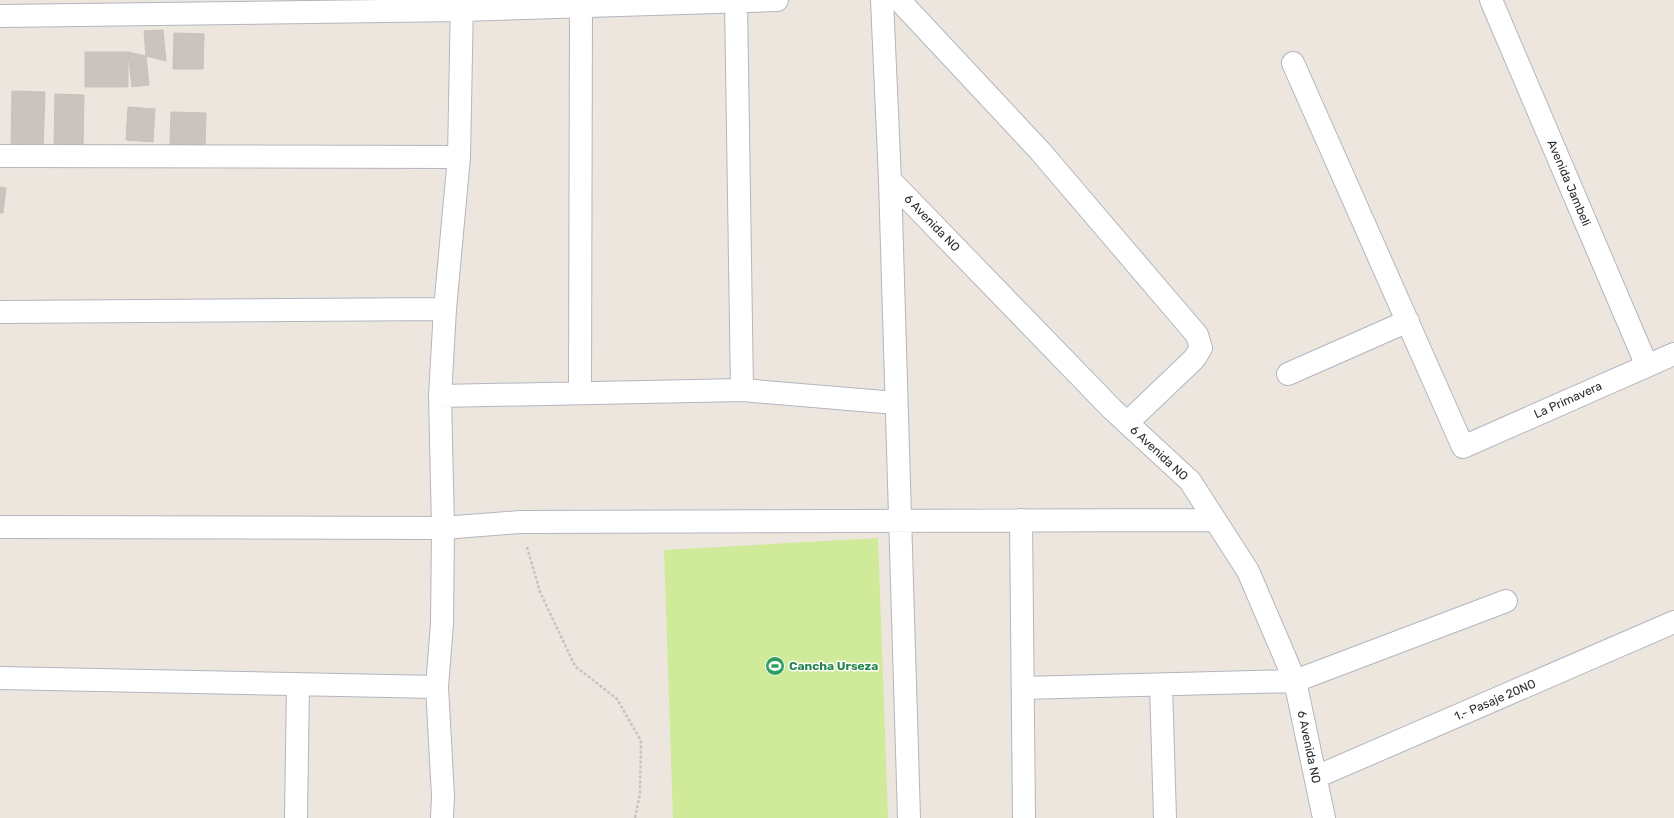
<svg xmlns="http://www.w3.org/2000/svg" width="1674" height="818" viewBox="0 0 1674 818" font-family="Rubik,sans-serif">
<rect width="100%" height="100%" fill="#ede6df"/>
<path fill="#cfea98" d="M878 538 888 818H673L664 550Z"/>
<path fill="#c9c4bd" stroke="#c9c1b8" d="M163 30 166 61 146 56 144 31Z
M174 33 204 34 203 69H173Z
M85 52H128V87H85Z
M128 52 146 56 149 85 132 87Z
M12 91 45 92 43 149 11 148Z
M55 94 84 95 83 145 54 144Z
M128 107 155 109 153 142 126 140Z
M171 112 206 113 205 148 170 146Z
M0 187 6 188 3 213H0Z"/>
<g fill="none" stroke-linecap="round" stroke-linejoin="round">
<defs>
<path id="minor" d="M882 0 890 180 909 818
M899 0 1040 151 1197 335 1201 348 1194 359 1127 423
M1491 0 1647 366
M736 1 742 390
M0 16 461 10 777 0
M1293 63 1463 447 1674 354
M0 156 459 157
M890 180 1112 409 1190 481 1248 571 1295 681 1324 818
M0 312 445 309
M1288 374 1408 321
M580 393 581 6
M440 396 742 390 896 403
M1021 520 1024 818
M0 527 443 528 520 522 1214 520
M0 678 437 687
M1161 685 1165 818
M1023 688 1295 681 1506 601
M1316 777 1674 622
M296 818 298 684
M442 818 443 796 437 687 442 624 443 528 440 396 445 309 459 157 462 0"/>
</defs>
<use href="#minor" stroke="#b2b6bf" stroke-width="24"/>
<path stroke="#c4c4c4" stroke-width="2.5" stroke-dasharray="3 2" stroke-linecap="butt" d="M527 547 540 592 575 666 617 699 641 741 640 794 635 818"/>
<use href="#minor" stroke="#fff" stroke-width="22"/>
</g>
<defs>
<symbol id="stadium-disc" viewBox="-11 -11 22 22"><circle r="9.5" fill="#2e9e5b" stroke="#fff"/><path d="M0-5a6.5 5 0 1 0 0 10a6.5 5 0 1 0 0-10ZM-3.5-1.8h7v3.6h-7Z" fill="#fff"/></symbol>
</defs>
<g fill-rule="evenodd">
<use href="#stadium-disc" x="764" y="655" width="22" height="22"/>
</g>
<g text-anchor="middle" stroke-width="3" stroke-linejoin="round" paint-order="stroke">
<g font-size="12" fill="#2c2c2c" stroke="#fff">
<text transform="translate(1569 183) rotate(67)" y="4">Avenida Jambeli</text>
<text transform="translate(932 223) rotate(46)" y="4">6 Avenida NO</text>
<text transform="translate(1568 400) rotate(-24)" y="4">La Primavera</text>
<text transform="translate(1159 453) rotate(43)" y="4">6 Avenida NO</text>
<text transform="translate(1495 700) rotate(-23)" y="4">1.- Pasaje 20NO</text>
<text transform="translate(1309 747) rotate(78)" y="4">6 Avenida NO</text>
</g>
<g font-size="12" font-weight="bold" fill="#27864d" stroke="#fff" text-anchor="start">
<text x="789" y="670">Cancha Urseza</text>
</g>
</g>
</svg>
